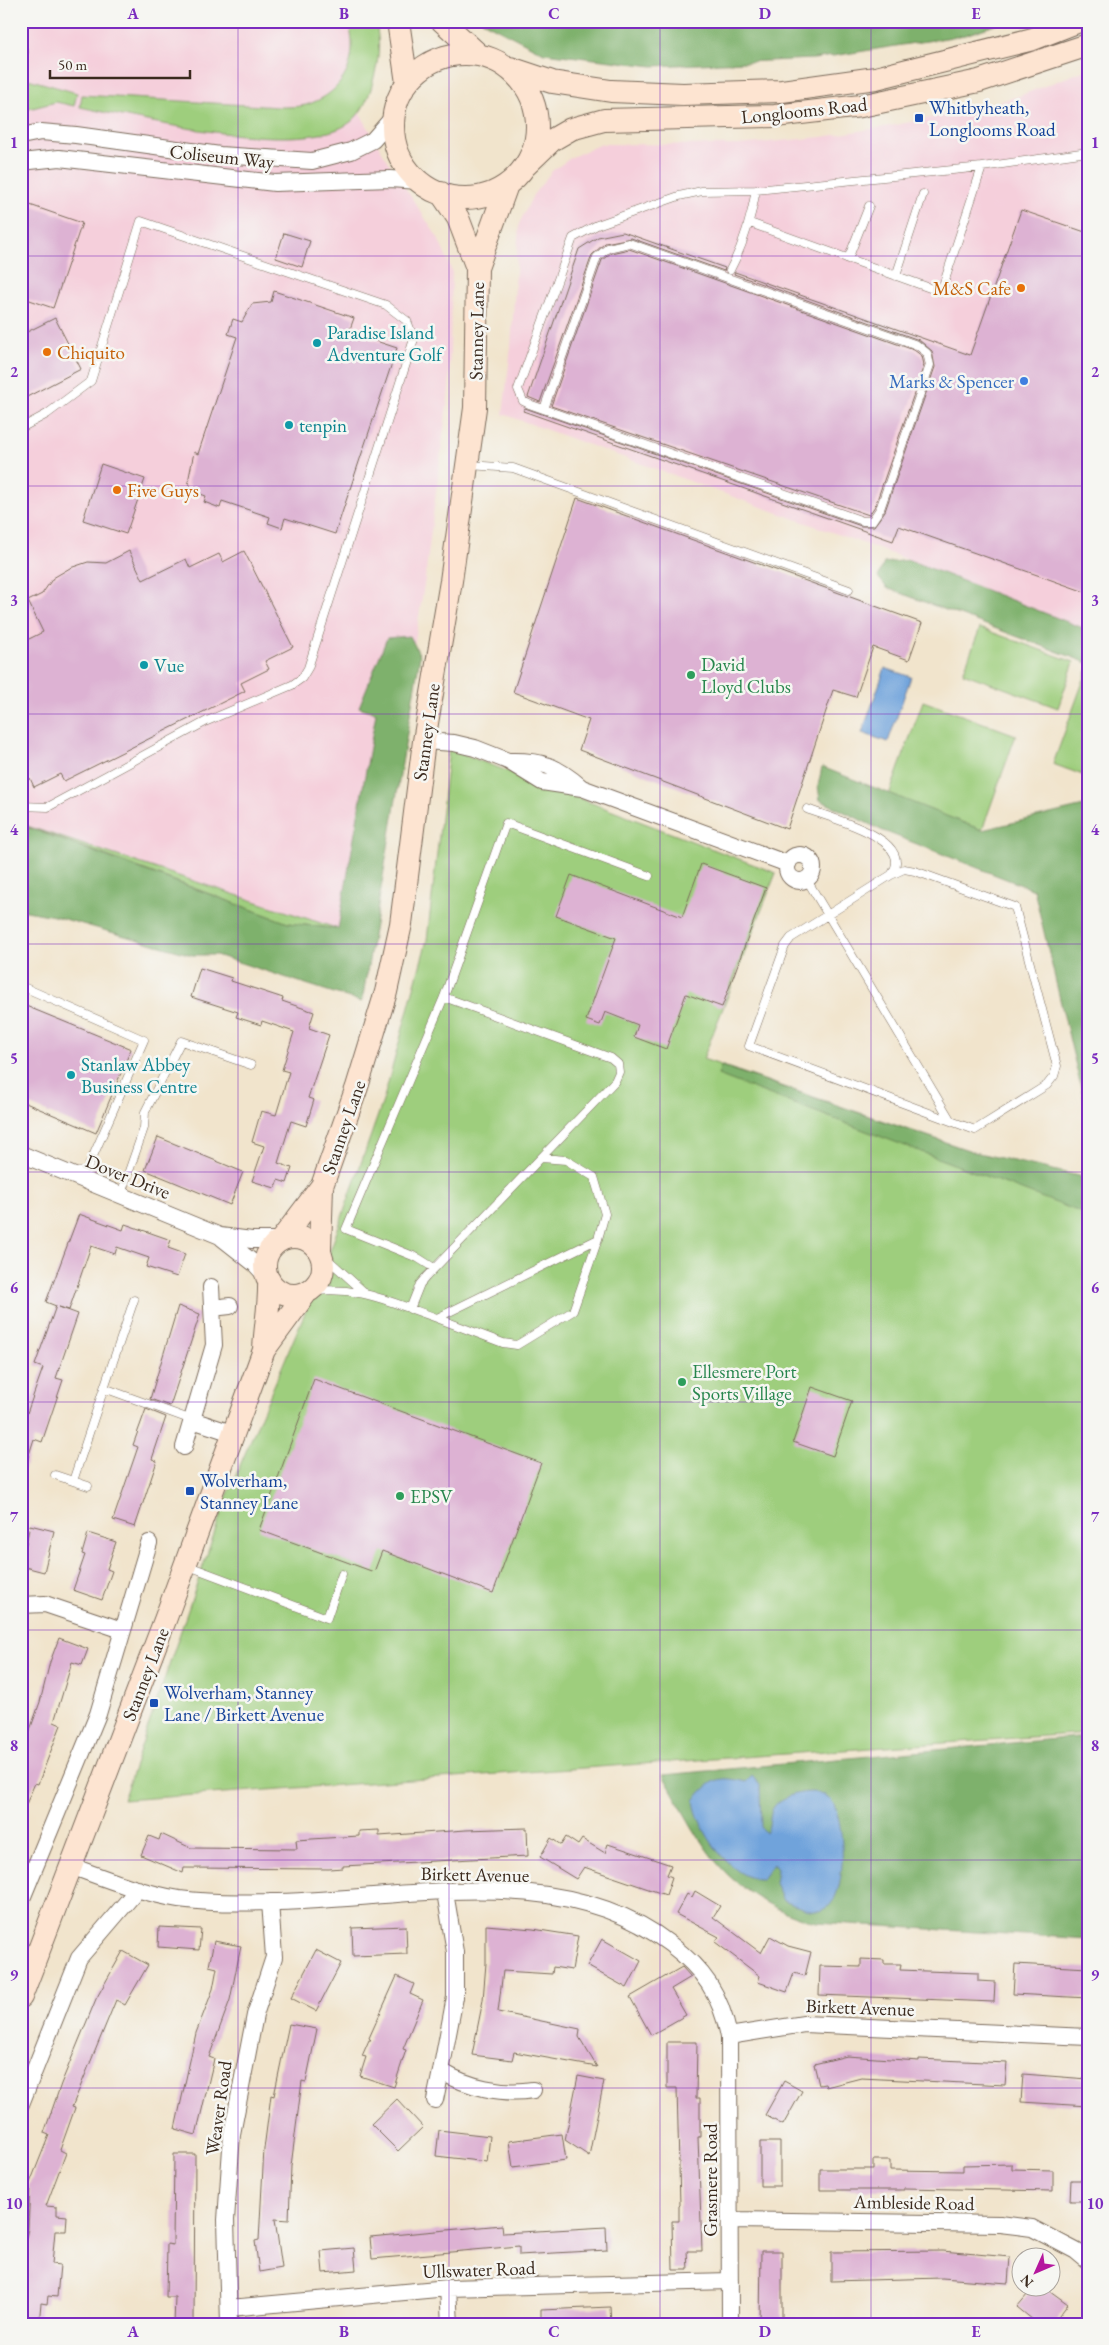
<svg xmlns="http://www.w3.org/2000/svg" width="1109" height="2345" viewBox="0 0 1109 2345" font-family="'EB Garamond',serif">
<rect width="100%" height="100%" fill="#f6f6f2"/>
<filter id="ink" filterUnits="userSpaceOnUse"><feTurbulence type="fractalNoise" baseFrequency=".02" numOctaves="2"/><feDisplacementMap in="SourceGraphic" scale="10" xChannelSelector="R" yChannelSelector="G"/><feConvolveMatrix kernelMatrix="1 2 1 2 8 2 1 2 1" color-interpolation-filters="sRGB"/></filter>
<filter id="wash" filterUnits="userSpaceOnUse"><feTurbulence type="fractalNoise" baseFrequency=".0096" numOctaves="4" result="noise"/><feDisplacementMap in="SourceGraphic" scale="20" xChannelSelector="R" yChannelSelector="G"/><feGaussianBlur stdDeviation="1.12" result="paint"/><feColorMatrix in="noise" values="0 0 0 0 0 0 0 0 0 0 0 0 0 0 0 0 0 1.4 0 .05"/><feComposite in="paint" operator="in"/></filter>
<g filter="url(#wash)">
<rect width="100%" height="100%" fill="#f1e4cc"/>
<path fill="#f5cfdb" d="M21 21H362L350 96 387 160 438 238 452 271 449 389 425 579 406 696 350 968 21 851Z
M1088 69V630L909 560 503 414 511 347 519 224 533 195 552 171 572 157 601 144 738 145 822 137 896 125 973 109 1019 96Z"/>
<path fill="#9ece7d" stroke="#6c7c4e" d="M348 21H375C381 42 379 60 373 81 370 95 363 111 352 121 307 159 136 119 80 107L82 95 279 107C288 107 298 107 306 105 345 93 360 59 348 21Z
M21 77 77 93 74 106 56 102 21 111Z
M980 628 1074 662 1058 708 963 673Z
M1088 668V777L1053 764Z
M923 701 1016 735 982 830 889 795Z
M449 749 776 873 703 1059 974 1152 1088 1210V1733L123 1800 227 1496 324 1268 383 1101 427 940Z
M21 824 339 929 288 923Z"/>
<path fill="#7eb16c" stroke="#5c6e45" d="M482 21H819L837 23 839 21H1007L965 35 814 59 653 66 544 53Z
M909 560 1088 630V663L887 588 878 577 884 563Z
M410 636 420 656 362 1002 216 955H192L54 916 21 910V825L288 923 338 929 376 713 359 707 387 638Z
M822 767 982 830 1088 805V864L1082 868 1088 913V1117L1034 890 881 830 820 800 818 786Z
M721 1066 974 1152 1088 1178V1215L718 1075Z
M1088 1736V1939L817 1922C786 1916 751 1897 727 1874 700 1847 682 1808 663 1775Z"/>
<path fill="#6fa3db" stroke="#55667c" d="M885 668 911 677 888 742 862 733Z
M752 1776 760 1785 761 1827 766 1833C771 1825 769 1815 773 1808 778 1800 788 1796 796 1794 808 1791 826 1790 833 1803 845 1824 849 1900 823 1910 814 1914 792 1904 783 1901L775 1883 777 1869 773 1864 762 1879C732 1882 696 1827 694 1800 713 1779 718 1775 746 1782Z"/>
<g id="blocks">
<path fill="#ddb2d3" d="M27 204 82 223 53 308 21 297V221Z
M1021 210 1088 233V593L899 526 893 541 523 411 525 408 861 526H874L885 511 935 367 932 351 919 340 734 274 735 272 970 355Z
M623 232 725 268 724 271 631 238 605 243 592 255 540 402 528 397 579 249 598 237Z
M284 233 310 241 302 267 276 258Z
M629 249 914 350 922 356 924 365 875 506 869 515 551 406 602 260 611 253Z
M274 291 354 318 349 332 397 348 335 534 285 518 282 528 268 523 270 517 222 501 220 508 204 502 206 496 195 492 188 482 194 452 198 454 237 337 228 334 233 319 242 322 252 304 271 302Z
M55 318 81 369 21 400V335Z
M101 464 145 479 126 534 83 520Z
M577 498 922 623 909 660 873 647 856 697 833 690 787 829 579 750 589 720 513 692Z
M129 551 143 580 186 559 190 568 219 554 223 562 244 551 293 647 265 661 269 669 241 683 245 691 64 781 60 774 34 787 30 778 21 783V643L43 632 28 601 42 594 53 578 70 568 88 562 106 563Z
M701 864 766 888 722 1007 686 994 666 1049 634 1037 638 1025 605 1012 600 1025 586 1020 616 938 556 916 571 875 682 917Z
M200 968 232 978 231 981 283 998 282 1001 314 1012 309 1028 329 1035 308 1098 314 1100 306 1126 291 1121 278 1163 292 1168 287 1183 278 1180 275 1188 252 1181 264 1146 252 1142 261 1111 276 1115 289 1072 282 1070 294 1032 262 1021 261 1025 236 1017 238 1012 191 997Z
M21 1004 131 1049 96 1133 21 1101Z
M158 1137 243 1172 230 1205 145 1170Z
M79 1214 123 1230 125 1224 171 1240 168 1248 185 1254 177 1277 146 1267 149 1258 117 1247 115 1254 91 1246 69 1310 59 1307 78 1314 56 1378 63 1380 42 1442 34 1439 24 1470H21V1430L43 1368 35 1365 56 1306 46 1302Z
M178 1306 200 1314 170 1406 150 1399Z
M314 1379 541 1463 493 1593 382 1551 374 1572 259 1530Z
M812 1387 852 1401 833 1456 793 1442Z
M146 1409 166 1417 152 1459 157 1461 135 1527 113 1520 138 1447 133 1445Z
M30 1525 54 1531 44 1572 21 1566Z
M88 1533 116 1542 107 1569 112 1571 102 1600 73 1590 85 1555 82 1554Z
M59 1638 88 1649 82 1665 72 1662 54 1722 61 1725 38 1784 35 1783 21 1816V1755L40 1702 50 1662Z
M527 1828 528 1856 343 1866V1868L329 1869 184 1868 183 1873 141 1855 149 1836 159 1840 161 1834 191 1848 297 1849 296 1840 359 1836V1831L379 1830V1836L466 1830Z
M566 1837 578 1845 582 1839 605 1853 608 1844 671 1865 667 1875 672 1877 666 1895 584 1867 576 1879 540 1857 551 1838 561 1845Z
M695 1891 720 1906 713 1917 761 1953 770 1936 788 1946 811 1952 805 1976 794 1973 787 1992 758 1982 760 1976 715 1942 719 1937 676 1914 687 1894 692 1897Z
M486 1925 533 1929 578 1936 572 1970 553 1967 552 1974 503 1971 498 2012 580 2029 579 2037 597 2067 514 2052 512 2060 472 2055 483 2000 486 1963Z
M406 1926 407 1954 353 1956 352 1928Z
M159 1927 201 1929 199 1950 158 1947Z
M602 1939 641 1961 627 1988 587 1966Z
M214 1941 241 1946 230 2000 209 2057 214 2059 196 2135 175 2129 196 2033 213 1989 217 1968 209 1966Z
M316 1950 341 1963 316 2011 291 1998Z
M123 1951 148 1965 125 2005 116 2000 72 2107 75 2108 60 2150 66 2153 46 2206 57 2207V2215L67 2216 66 2231H55L52 2264 60 2265 57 2297 48 2296 47 2304 41 2303 39 2324H21V2260L28 2229 30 2189 28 2188 49 2135 44 2133 61 2084 96 1999Z
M861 1959 884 1960V1964H901L900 1970 978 1973V1981L995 1982 994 2002 819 1995 820 1966 861 1967Z
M1015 1964 1088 1968V1998L1013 1994Z
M682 1967 691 1977 671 1989 686 2015 651 2035 630 1997Z
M397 1976 414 1984 410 1994 423 2000 403 2049 406 2050 394 2087 360 2076 366 2057 362 2056 369 2040H371L369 2038Z
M289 2024 317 2029 306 2082 302 2081 291 2166 289 2220 275 2219 282 2268 259 2272 255 2241 259 2240 264 2149 271 2095 274 2096Z
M667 2042H697L696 2098H700V2137H698L702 2251H687L688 2270H673L672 2221H679V2206L680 2205 677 2088H667Z
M847 2056 919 2061V2059L1007 2063 1005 2085 861 2078 826 2087 825 2084 819 2085 814 2064Z
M1023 2074 1088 2079V2106L1021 2102Z
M578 2076 604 2081 589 2156 565 2140Z
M784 2081 802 2091 783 2125 765 2115Z
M397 2099 423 2127 398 2151 371 2124Z
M439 2130 490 2136 487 2162 436 2156Z
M562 2134 566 2160 513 2167 509 2141Z
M760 2142H780V2186H760Z
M174 2154H195L194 2324H174L175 2297H166L167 2244 173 2245Z
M873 2160H890V2170L963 2171V2165L1012 2164V2169L1053 2170V2191L904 2188V2190H820V2169H873Z
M1071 2180H1088V2201H1070Z
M502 2225 503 2233 606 2227 607 2250 519 2255V2246L372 2259 370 2237Z
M354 2248 356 2270 323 2273 321 2251Z
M761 2251H782V2324H760Z
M942 2251 1010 2257 1008 2283 942 2278 831 2281V2252Z
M1033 2288H1046L1068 2304 1053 2324H1038L1017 2307Z
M610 2307 611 2324H541V2310Z"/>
</g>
</g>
<g filter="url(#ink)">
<use href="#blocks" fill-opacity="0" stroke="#7b6b5b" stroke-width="1"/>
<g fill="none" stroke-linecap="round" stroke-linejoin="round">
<defs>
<path id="lane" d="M21 61 24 52
M750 223 941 292 982 167
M848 259 869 206
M730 270C744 244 751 219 756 190
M896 276 923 194
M544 409 597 257 608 248 629 243 917 345 927 353 930 365 880 509 872 521H863L529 404 523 401 518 389 573 238 597 225 679 196 702 191 756 190 982 167 1088 152
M21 428 47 414 91 381 141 221 386 305 407 321 414 339 308 668 302 678 292 685 207 721 48 807 21 806
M469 465 513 468 849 590
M807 809C829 818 918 839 891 875L791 938 785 946 749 1046 975 1130 1047 1085 1054 1076 1057 1066 1015 907 915 871 904 869 891 875
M807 880 951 1121
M21 986 144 1040 87 1170 75 1173
M121 1194 144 1128 145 1112 181 1041 251 1065
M321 1253 363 1291
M434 1268 418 1258 346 1229 444 997 506 823 649 876
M308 1292C357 1284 392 1303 437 1318L598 1239 605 1214 594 1177 566 1160 542 1158
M134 1300 104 1388 192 1420
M410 1309 420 1284 426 1277 615 1081 619 1072 618 1064 611 1058 444 997
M437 1318 503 1343 517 1345 573 1311 598 1239
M55 1475 88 1486
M73 1481 104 1388
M186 1565 327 1618 342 1574"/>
<path id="street" d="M21 136 41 132 76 135 220 155 312 161 351 151 373 140 394 116
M21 162 59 158 275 183 390 179 419 181
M424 741 454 743 475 748 508 761 542 782 582 788 788 864
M508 761C542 760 557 766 582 788
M787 868a13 13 0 1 1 26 0a13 13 0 1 1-26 0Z
M21 1154 220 1236 252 1240H280
M222 1238 255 1264 267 1277
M212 1308 230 1306
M192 1420 232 1433
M184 1447 214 1345 211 1287
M21 1605 45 1604 122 1630
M71 1866C106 1879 142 1893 179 1899 208 1903 241 1903 270 1902 398 1901 559 1858 670 1944 704 1970 720 1993 729 2036L804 2024 1088 2037
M445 1892 455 1952V1997L441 2071C467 2087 503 2095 533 2090
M21 1901 98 1714 149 1543
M729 2036 730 2324
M435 2100 441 2071
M21 2104 79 1958 138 1889
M730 2220 1000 2224 1032 2228 1076 2251 1088 2261
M448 2288 450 2324
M230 2308 448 2288 730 2281
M229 2324 226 2220 232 2134 255 2015 274 1957 270 1902"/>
<path id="secondary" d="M398 21 407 83
M442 21 478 54
M393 126a72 72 0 1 1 144 0a72 72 0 1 1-144 0Z
M510 68 552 82 611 91 683 94 782 91 876 78 1033 39 1079 21
M526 165 552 140 571 129 604 120 775 116 861 106 979 81 1088 45
M477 268 507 185
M265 1266a29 29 0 1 1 58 0a29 29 0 1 1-58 0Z
M282 1239 322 1186 357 1087 386 992 401 924 424 741 451 581 475 408 477 268 458 218 441 193
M320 1250 322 1186
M264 1350C265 1326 270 1304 269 1280
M21 1997 165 1620 264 1350 306 1293"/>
</defs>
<use href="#lane" stroke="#7b6b5b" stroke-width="9"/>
<use href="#street" stroke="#7b6b5b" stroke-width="18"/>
<use href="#secondary" stroke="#7b6b5b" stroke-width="24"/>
<use href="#lane" stroke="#fff" stroke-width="8"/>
<use href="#street" stroke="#fff" stroke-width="16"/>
<use href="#secondary" stroke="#fde4d1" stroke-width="22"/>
</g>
</g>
<path fill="none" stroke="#7b2cbf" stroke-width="1" stroke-opacity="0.55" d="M238 21V2324M449 21V2324M660 21V2324M871 21V2324M21 256H1088M21 486H1088M21 714H1088M21 944H1088M21 1172H1088M21 1402H1088M21 1630H1088M21 1860H1088M21 2088H1088"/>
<g fill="#1a4fb4" stroke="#f6f6f2" stroke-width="2">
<rect x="914" y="113" width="10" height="10" rx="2.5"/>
<rect x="185" y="1486" width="10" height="10" rx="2.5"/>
<rect x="149" y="1698" width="10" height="10" rx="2.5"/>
</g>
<g fill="#e8710a" stroke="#f6f6f2" stroke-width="2">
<circle cx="1021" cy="288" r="5"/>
<circle cx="47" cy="352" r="5"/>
<circle cx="117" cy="490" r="5"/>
</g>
<g fill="#0f9aa8" stroke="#f6f6f2" stroke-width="2">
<circle cx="317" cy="343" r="5"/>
<circle cx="289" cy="425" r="5"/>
<circle cx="144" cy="665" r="5"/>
<circle cx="71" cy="1075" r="5"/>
</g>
<circle fill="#3f7fe0" stroke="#f6f6f2" stroke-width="2" cx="1024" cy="381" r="5"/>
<g fill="#2e9e5b" stroke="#f6f6f2" stroke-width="2">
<circle cx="691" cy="675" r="5"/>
<circle cx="682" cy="1382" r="5"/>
<circle cx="400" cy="1496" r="5"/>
</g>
<g text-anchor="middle" stroke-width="5" stroke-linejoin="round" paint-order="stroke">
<g font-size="19" fill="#164399" stroke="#f6f6f2" text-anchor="start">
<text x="929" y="114">Whitbyheath,<tspan x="929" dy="22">Longlooms Road</tspan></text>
<text x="200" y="1487">Wolverham,<tspan x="200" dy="22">Stanney Lane</tspan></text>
<text x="164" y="1699">Wolverham, Stanney<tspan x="164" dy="22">Lane / Birkett Avenue</tspan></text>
</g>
<g font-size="19" fill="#3b2a1e" stroke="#f6f6f2">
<text transform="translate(804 110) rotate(-6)" y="7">Longlooms Road</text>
<text transform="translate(222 156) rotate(6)" y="7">Coliseum Way</text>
<text transform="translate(476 331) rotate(-89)" y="7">Stanney Lane</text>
<text transform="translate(426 732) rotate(-82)" y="7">Stanney Lane</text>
<text transform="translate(343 1127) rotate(-71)" y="7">Stanney Lane</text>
<text transform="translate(128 1176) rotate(22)" y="7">Dover Drive</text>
<text transform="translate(145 1674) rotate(-69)" y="7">Stanney Lane</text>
<text transform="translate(475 1874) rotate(1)" y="7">Birkett Avenue</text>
<text transform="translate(860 2007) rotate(2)" y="7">Birkett Avenue</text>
<text transform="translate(218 2108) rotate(-82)" y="7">Weaver Road</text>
<text transform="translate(710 2180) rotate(-90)" y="7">Grasmere Road</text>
<text transform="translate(914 2202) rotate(1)" y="7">Ambleside Road</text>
<text transform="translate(479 2269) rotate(-2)" y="7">Ullswater Road</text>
</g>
<g font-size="19" fill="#c56008" stroke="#f6f6f2" text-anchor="start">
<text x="1011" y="295" text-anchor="end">M&amp;S Cafe</text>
<text x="57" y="359">Chiquito</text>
<text x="127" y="497">Five Guys</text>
</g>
<g font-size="19" fill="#0d838f" stroke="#f6f6f2" text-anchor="start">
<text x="327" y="339">Paradise Island<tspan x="327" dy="22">Adventure Golf</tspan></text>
<text x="299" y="432">tenpin</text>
<text x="154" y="672">Vue</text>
<text x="81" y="1071">Stanlaw Abbey<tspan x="81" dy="22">Business Centre</tspan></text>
</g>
<g font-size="19" fill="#366cbe" stroke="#f6f6f2" text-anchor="end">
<text x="1014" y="388">Marks &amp; Spencer</text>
</g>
<g font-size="19" fill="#27864d" stroke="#f6f6f2" text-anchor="start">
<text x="701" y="671">David<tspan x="701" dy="22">Lloyd Clubs</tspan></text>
<text x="692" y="1378">Ellesmere Port<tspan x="692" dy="22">Sports Village</tspan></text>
<text x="410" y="1503">EPSV</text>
</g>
</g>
<rect width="1109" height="2345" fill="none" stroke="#f6f6f2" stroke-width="55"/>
<g transform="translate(1036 2272) rotate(225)"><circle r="24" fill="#f6f6f2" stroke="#aba49d"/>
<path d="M0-4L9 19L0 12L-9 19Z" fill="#b5179e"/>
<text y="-8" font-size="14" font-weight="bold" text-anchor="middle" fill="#3b2a1e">N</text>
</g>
<path d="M50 70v8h140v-8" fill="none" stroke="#3b2a1e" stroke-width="2.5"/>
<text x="58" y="70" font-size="15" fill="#3b2a1e" stroke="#f6f6f2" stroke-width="4" paint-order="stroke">50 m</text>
<rect x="28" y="28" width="1054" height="2290" fill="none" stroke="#7b2cbf" stroke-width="2"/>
<g font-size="16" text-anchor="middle" font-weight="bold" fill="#7b2cbf">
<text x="133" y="19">A</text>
<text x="344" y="19">B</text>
<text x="554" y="19">C</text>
<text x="765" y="19">D</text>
<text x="976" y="19">E</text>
<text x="14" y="148">1</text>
<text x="1095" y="148">1</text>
<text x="14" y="377">2</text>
<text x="1095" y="377">2</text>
<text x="14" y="606">3</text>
<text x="1095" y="606">3</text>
<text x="14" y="835">4</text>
<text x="1095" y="835">4</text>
<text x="14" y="1064">5</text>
<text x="1095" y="1064">5</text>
<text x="14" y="1293">6</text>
<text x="1095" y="1293">6</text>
<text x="14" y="1522">7</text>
<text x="1095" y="1522">7</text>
<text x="14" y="1751">8</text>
<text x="1095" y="1751">8</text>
<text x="14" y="1980">9</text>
<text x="1095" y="1980">9</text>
<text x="14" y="2209">10</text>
<text x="1095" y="2209">10</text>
<text x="133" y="2337">A</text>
<text x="344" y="2337">B</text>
<text x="554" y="2337">C</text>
<text x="765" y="2337">D</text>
<text x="976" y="2337">E</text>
</g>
</svg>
